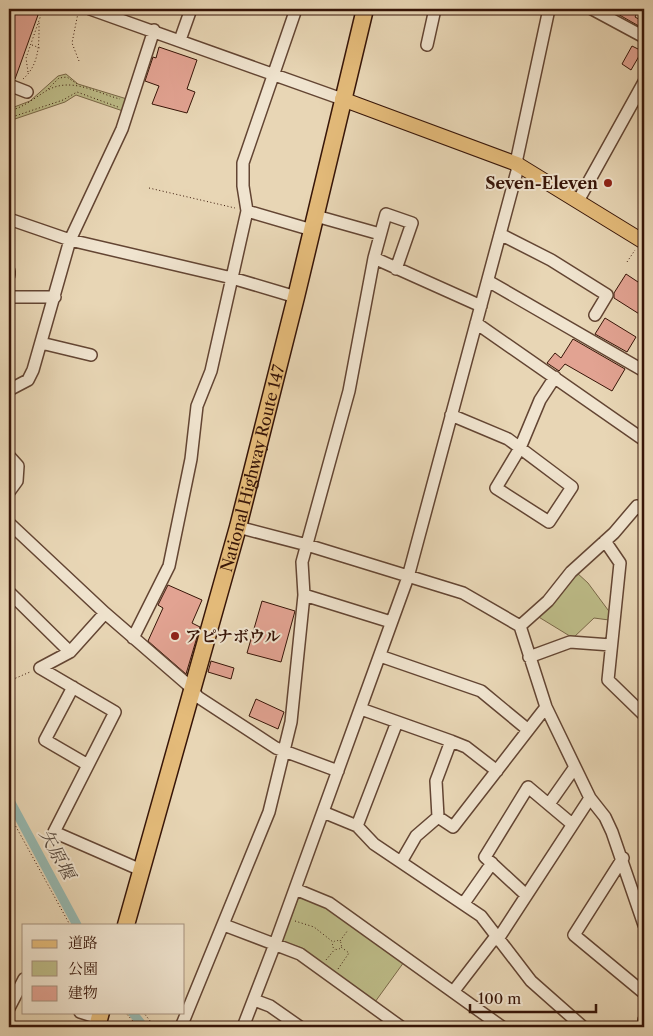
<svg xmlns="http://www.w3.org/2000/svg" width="653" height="1036" viewBox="0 0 653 1036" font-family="'Libre Caslon Text','Noto Serif JP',serif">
<rect width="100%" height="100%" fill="#e8d6b5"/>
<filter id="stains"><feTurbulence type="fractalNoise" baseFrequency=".004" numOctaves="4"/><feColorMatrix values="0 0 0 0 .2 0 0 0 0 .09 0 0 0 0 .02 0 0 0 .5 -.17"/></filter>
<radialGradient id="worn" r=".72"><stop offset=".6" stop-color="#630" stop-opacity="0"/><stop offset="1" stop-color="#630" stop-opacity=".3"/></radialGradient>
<path fill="#bdbc88" stroke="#7a6848" d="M66 74 78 84 127 99 123 111 76 95 65 102 9 121V109L30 101 58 76Z
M576 572 588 583 611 614 609 620 594 618 573 638 537 616 552 604Z
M299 896 327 906 404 962 375 1002 302 948 282 941Z"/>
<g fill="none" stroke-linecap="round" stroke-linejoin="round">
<path stroke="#97b9b1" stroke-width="9" d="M9 799 77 925
M132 1012 144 1027"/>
</g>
<path fill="#e2a392" stroke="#371508" d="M9 9H21L38 15 15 79 9 78Z
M609 9H639L635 17 644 22V29Z
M632 46 642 51 631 70 622 64Z
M159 47 197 60 187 89 195 92 187 113 152 104 159 86 145 81 153 57 156 58Z
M626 274 644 286V317L614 298V293Z
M605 318 636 337 627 352 595 334Z
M573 339 625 369 612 391 565 364 559 371 547 363 555 353 561 358Z
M168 585 202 600 192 623 200 627 186 674 148 641 163 608 158 605Z
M262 601 295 611 281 662 247 653Z
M211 661 234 668 231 679 208 672Z
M256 699 284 712 278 729 249 716Z"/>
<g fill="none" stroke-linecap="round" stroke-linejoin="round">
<defs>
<path id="minor" d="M90 9 342 99
M592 9 644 37
M180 40 191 9
M427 45 435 9
M9 85 27 92
M578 201 644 82
M247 211 312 230
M316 216 380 234
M9 219 70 240 232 278 296 297
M500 234 551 260 607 295 595 315
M374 258 481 306
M9 271V275
M488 281 644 371
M9 297H55
M476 323 644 440
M41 343 91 355
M9 390 28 380 33 370 70 240 122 129 154 30
M451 415 508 439 572 487 549 522 496 488 520 448 540 400 555 377
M9 456 18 466 17 481 9 492
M9 523 105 613 187 684 198 697 276 748 338 771
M238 527 307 545 463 593 520 626 546 707 590 798 605 817 612 832 644 925
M605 541 620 563 608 680 644 715
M9 592 70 652
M304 595 391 622
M105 613 70 652 40 668 115 712 54 832 141 870
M520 626 548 601 571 572 614 533 637 506 644 511
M133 638 169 566 191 459 197 406 211 371 247 211 243 186V163L296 9
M380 656 481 691 527 729
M529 657 570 642 611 645
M73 687 45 740 88 765
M361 709 451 741 466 747 497 771
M549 804 575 767
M323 812 357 826 374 844 481 916 531 981 583 1027
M438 817 436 781 451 741
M357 826 397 722
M623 858 574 935 644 993
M401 862 416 836 438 817 453 827 546 707
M295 889 329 903 502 1027
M526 895 485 857 528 787 572 824
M464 903 492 863
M224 925 300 954 401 1027
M453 992 493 940 498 939 590 798
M254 1000 270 1006 300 1027
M9 1008 24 979
M80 1012 99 1018
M181 1027 269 812 291 722 304 595 302 562 349 391 374 258 386 214 412 223 396 269
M243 1027 275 944 408 577 517 171V158L549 9
M644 1027V1020"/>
<path id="major" d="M342 99 517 164 644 242"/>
<g id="highway">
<path id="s1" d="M126 925 238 527 296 297 365 9"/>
<path d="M97 1027 101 1012"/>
</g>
</defs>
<use href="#minor" stroke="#634533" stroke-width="14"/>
<use href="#major" stroke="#371508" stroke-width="16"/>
<use href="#highway" stroke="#371508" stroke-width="19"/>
<path stroke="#371508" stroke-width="1" stroke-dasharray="1 2.5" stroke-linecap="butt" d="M78 13 72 43 79 61
M32 45 40 48
M28 72 26 58 43 9
M23 79C40 64 39 43 39 22
M48 89 59 78 67 77 77 84
M9 111C24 107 33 99 46 91 71 76 96 93 120 99
M9 118 63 100 77 92 118 107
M149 188 235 208
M627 262 635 250
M9 681 30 672
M9 814 70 925
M295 921 314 927 333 942
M332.5 945a4.5 4.5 0 1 1 9 0a4.5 4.5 0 1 1-9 0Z
M340 941 348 930
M326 960 335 949
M338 969 349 953 341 947
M125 1012 138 1027
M143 1012 155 1027"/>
<use href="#minor" stroke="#f0e4cf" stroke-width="11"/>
<use href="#major" stroke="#e4bb7a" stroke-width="14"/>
<use href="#highway" stroke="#e4bb7a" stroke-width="16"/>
</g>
<g fill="#8f2418" stroke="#f0e4cf" stroke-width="2">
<circle cx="608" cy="183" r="5"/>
<circle cx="175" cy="636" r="5"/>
</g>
<g text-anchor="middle" stroke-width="4" stroke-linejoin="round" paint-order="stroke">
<g font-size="16" font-weight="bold" fill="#371508" stroke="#f0e4cf" text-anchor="end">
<text x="598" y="189">Seven-Eleven</text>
<text x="185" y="642" text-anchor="start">アピナボウル</text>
</g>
<g font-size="16" fill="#371508" stroke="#f0e4cf">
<text dy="6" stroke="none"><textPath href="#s1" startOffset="474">National Highway Route 147</textPath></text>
</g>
<g font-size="18" font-style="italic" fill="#54463b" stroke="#f0e4cf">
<text transform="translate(57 854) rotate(62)" y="6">矢原堰</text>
</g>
</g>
<rect width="653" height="1036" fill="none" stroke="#e8d6b5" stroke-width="30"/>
<rect x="10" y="10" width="633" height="1016" fill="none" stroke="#371508" stroke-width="2.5"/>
<rect x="15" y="15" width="623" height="1006" fill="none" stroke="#371508"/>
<rect x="22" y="924" width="162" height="90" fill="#f0e4cf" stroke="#a6917f"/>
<rect x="32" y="940" width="25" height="8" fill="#e4bb7a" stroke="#a6917f"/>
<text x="68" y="948" font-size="15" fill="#371508">道路</text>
<rect x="32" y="961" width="25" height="15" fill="#bdbc88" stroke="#a6917f"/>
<text x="68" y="974" font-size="15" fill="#371508">公園</text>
<rect x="32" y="986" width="25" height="15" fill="#e2a392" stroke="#a6917f"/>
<text x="68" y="998" font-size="15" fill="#371508">建物</text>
<path d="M470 1004v8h126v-8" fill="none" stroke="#371508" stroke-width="2.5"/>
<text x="478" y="1004" font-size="15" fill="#371508" stroke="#f0e4cf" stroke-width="4" paint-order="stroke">100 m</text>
<rect width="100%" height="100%" filter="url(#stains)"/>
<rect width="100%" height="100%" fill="url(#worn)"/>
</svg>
